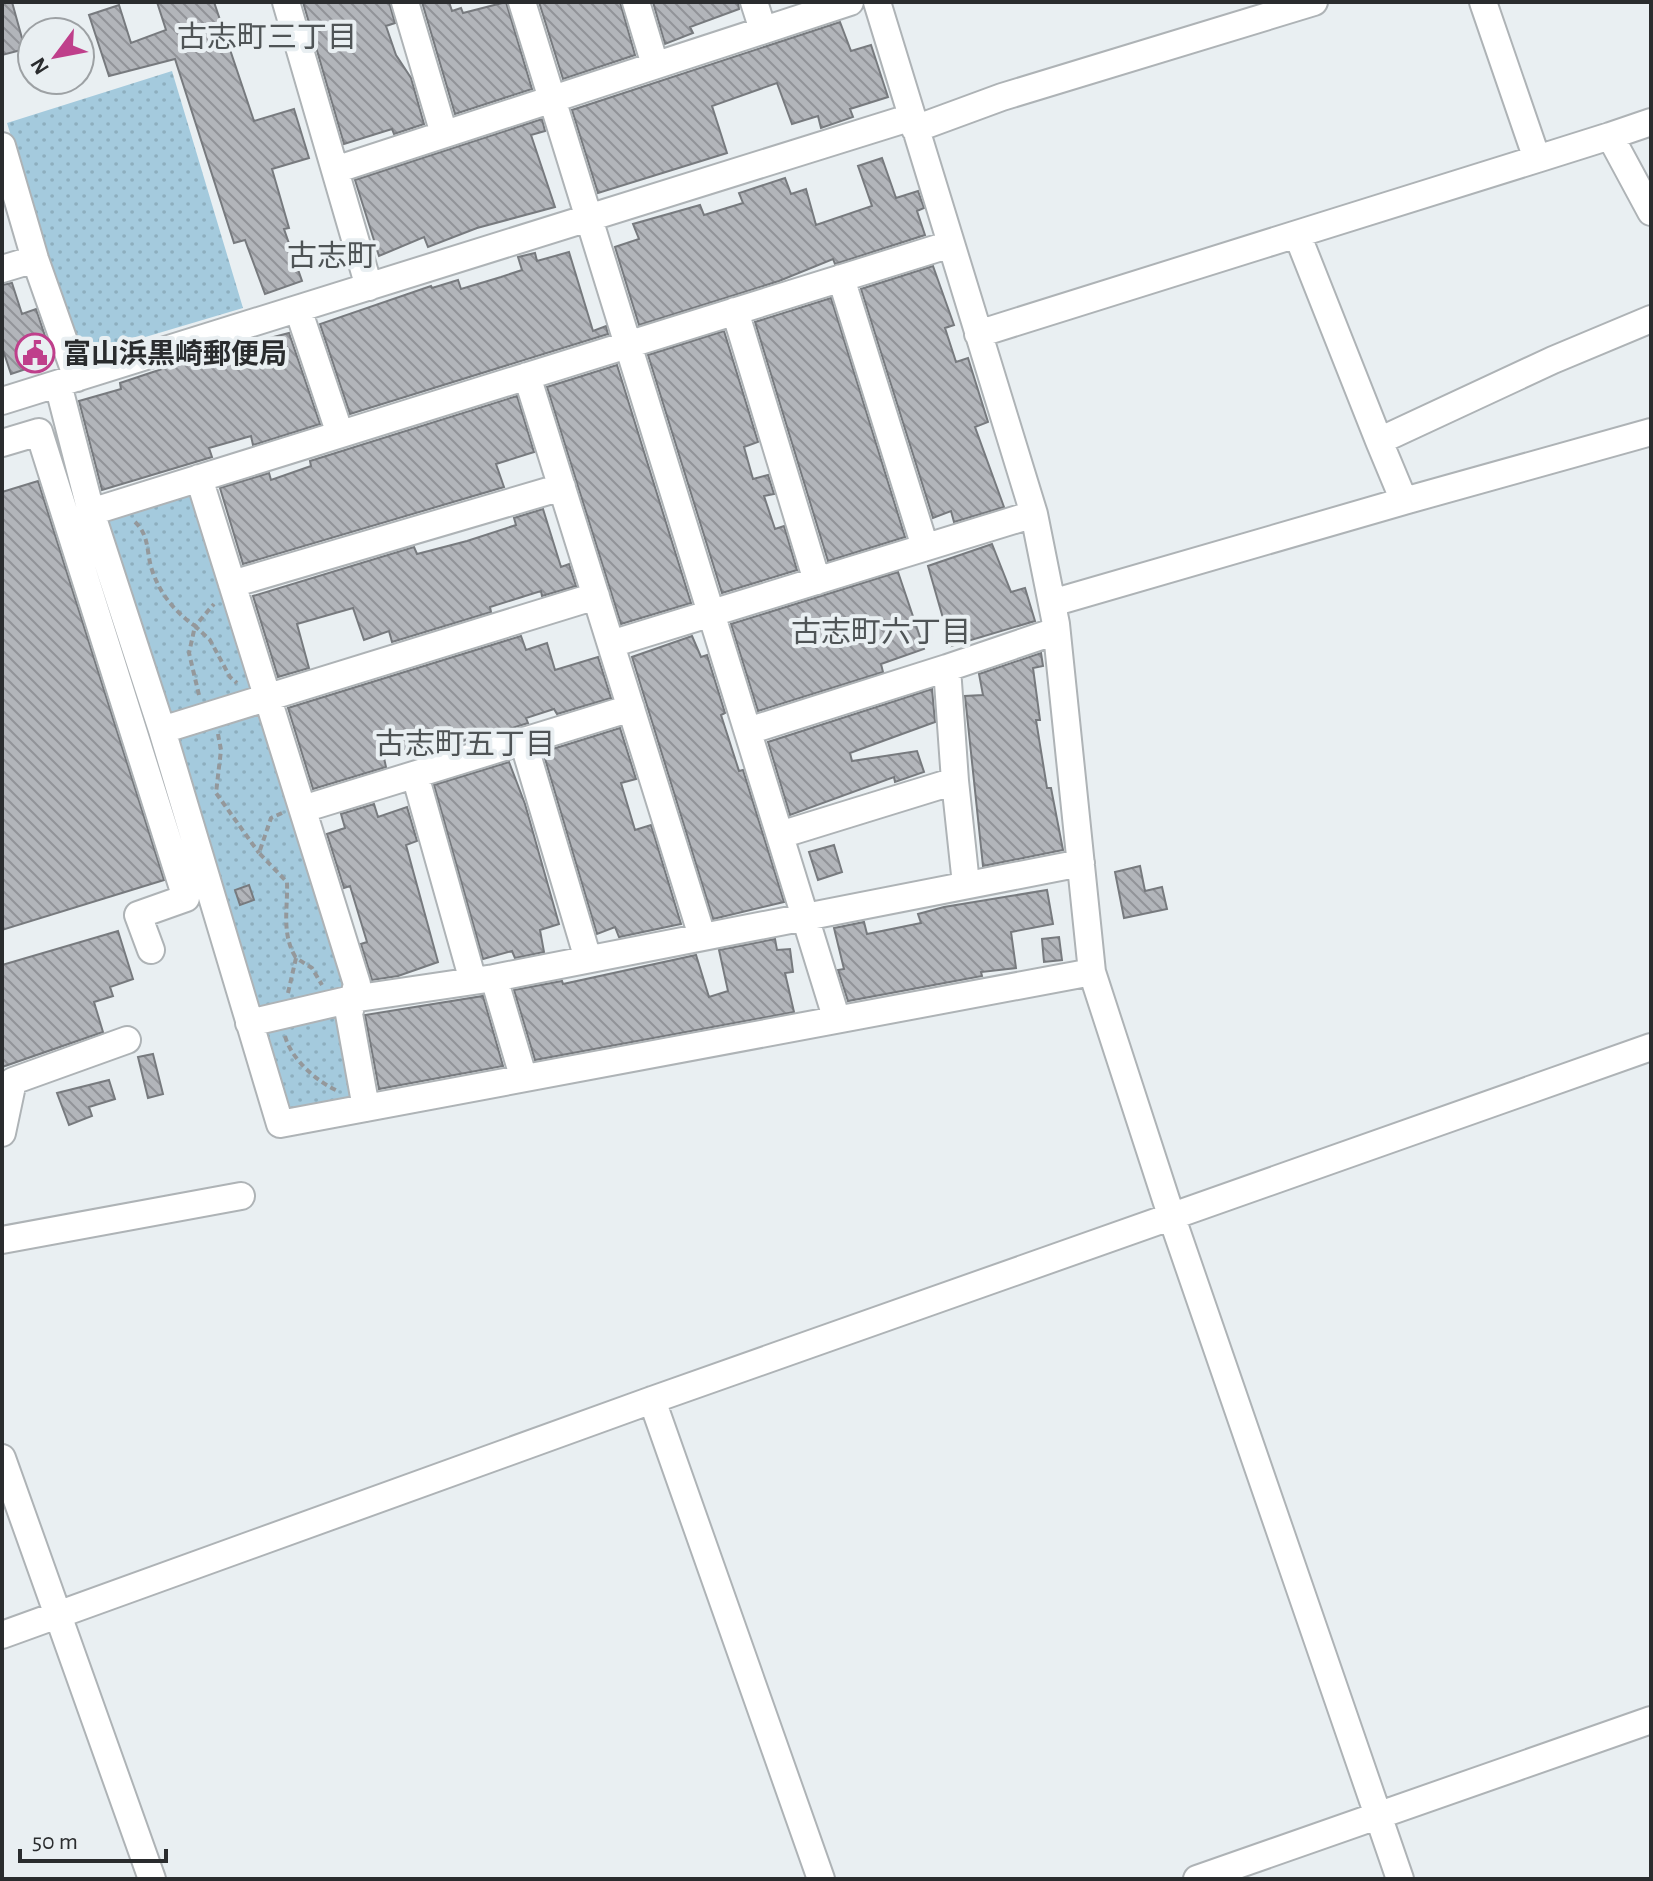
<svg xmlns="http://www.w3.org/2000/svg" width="1653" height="1881" viewBox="0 0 1653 1881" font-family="'Alegreya Sans','Noto Sans JP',sans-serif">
<defs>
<pattern id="grass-dots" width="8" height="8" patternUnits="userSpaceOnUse" patternTransform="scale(2)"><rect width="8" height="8" fill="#a4cadd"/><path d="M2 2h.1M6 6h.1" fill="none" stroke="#8daebe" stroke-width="1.8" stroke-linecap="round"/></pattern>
<pattern id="building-back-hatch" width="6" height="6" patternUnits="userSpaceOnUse" patternTransform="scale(2)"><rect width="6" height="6" fill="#b2b5ba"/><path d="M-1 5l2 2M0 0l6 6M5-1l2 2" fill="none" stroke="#919398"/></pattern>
</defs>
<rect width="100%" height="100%" fill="#e9eff2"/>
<path fill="url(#grass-dots)" d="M172 71 243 308 78 357 7 123Z
M196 482 349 988 363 1118 277 1133 86 516Z"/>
<path fill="url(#building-back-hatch)" stroke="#777a7e" stroke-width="2" d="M2 2H12L25 49 2 55Z
M157 2H214L254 121 294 109 309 158 272 169 289 228 284 229 302 281 265 294 245 240 234 243 175 59 109 76 89 15 119 5 131 43 166 30Z
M303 2H389L395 23 386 26 396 55 411 78 424 124 394 134 392 129 344 144Z
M422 2H449L452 11 461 8 463 13 506 2 532 89 455 114Z
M539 2H620L635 55 563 79Z
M653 2H738L739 9 690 27 693 33 665 44Z
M840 22 851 51 871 45 888 97 850 109 853 117 821 128 818 116 792 124 777 83 712 106 727 153 598 193 572 110Z
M542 119 545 131 531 135 555 207 477 228 428 247 424 237 379 256 355 180Z
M882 158 896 198 918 191 924 208 917 211 925 235 835 264 833 259 779 281 639 325 615 247 639 239 633 224 700 205 704 215 743 203 739 193 785 178 791 194 806 189 816 225 872 206 858 166Z
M569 252 593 331 606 326 608 334 350 414 320 324 431 286 432 288 458 280 461 289 501 277 522 270 518 257 535 253 537 261Z
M933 266 954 325 945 328 956 362 968 358 988 422 975 427 1004 507 954 522 951 511 933 518 861 289Z
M12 283 22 314 36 309 53 360 11 374 2 347V285Z
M831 298 905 537 828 561 755 322Z
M724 331 758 442 744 447 753 479 768 475 774 494 764 496 775 529 784 526 797 570 722 593 648 355Z
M289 333 320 424 253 445 251 436 209 448 212 457 102 490 79 401 121 389 120 383 207 354Z
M617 365 691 603 621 624 547 387Z
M517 396 534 452 496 464 504 487 243 564 220 488 269 473 271 480 311 466 310 461Z
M38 481 164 880 2 930V492Z
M543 509 561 567 569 564 576 586 542 596 541 591 490 607 491 612 392 642 389 631 364 640 353 608 297 624 309 668 278 677 253 596 414 547 417 554 467 541 516 525 514 518Z
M992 544 1011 592 1025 588 1035 621 951 646 928 566Z
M898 572 924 649 881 664 883 672 758 711 731 624Z
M521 636 526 650 547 643 555 670 598 657 611 698 557 714 554 709 526 718 528 723 490 735 489 732 417 757 414 746 384 758 386 767 313 789 288 708Z
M692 636 701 657 707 655 725 713 721 715 739 771 743 770 784 902 713 919 632 657Z
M1041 653 1043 666 1033 668 1040 720H1036L1047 788H1051L1063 850 983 866 965 696 983 695 979 674Z
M932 689 935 722 850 753 852 761 917 751 924 772 895 782 894 777 790 815 768 742Z
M620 728 636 779 621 783 635 830 651 825 681 924 619 937 615 927 597 934 543 752Z
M509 762 525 804 559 924 540 930 544 952 515 958 512 951 483 959 434 785Z
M374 804 378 817 407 807 417 841 406 845 438 962 398 976 372 980 361 944 367 942 350 886 344 888 327 834 345 828 341 814Z
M834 845 842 872 818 880 809 852Z
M1140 866 1145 891 1162 887 1167 909 1124 918 1115 872Z
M249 885 254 900 240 905 235 890Z
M1047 890 1053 924 1011 932 1016 968 981 972 982 976 848 1001 838 970 844 969 834 928 864 922 867 934 921 923 918 914 944 907Z
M118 931 133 979 110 987 113 996 94 1002 103 1032 2 1067V965Z
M1059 937 1062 960 1044 962 1042 939Z
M775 939 777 950 790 949 793 972 785 973 794 1012 535 1060 514 990 562 981 563 984 696 955 709 997 728 991 719 950Z
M483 996 503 1066 379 1089 365 1015Z
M153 1054 163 1094 148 1098 138 1057Z
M109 1080 115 1099 89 1107 92 1116 69 1125 57 1093Z"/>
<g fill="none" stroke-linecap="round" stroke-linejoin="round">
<defs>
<path id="minor" d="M286 2 369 287
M405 2 444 134
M522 2 836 1017
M636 2 655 65
M754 2 763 30
M877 2 1034 514 1056 624 1092 972 1171 1215 1400 1879
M1483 2 1537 159 1610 136 1651 212
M915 129 1002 97 1314 2
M1610 136 1651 122
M2 146 35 259 77 378
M335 170 850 2
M2 269 35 259
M841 278 925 547
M298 309 340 434
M735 311 817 581
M1651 319 1553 360 1379 441 1404 501 1651 432
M978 334 1297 234
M527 376 702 936
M58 384 91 512 162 730 280 1124 1092 972
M2 401 912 117
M1379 441 1297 234 1537 159
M2 443 39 432 186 898 138 915 151 950
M199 478 357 984 349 1014 366 1108
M91 512 951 244
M232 584 562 487
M1052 603 1404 501
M611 644 1034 514
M947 668 1056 631
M162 730 596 596
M748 731 947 668 955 781
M523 741 588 959
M415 775 473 981
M303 809 631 708
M780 835 955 781 966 884
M249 1023 352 999 494 978
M523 1076 494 978 1081 863
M2 1133 13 1081 127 1040
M2 1240 241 1196
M652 1400 821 1879
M2 1458 152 1879
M2 1635 652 1400 1651 1047
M1197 1879 1651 1720"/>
</defs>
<use href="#minor" stroke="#aeb3b6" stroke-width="30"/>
<path stroke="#94989b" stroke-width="4" stroke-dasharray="6 4" stroke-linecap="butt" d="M135 522C150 536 146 552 152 570 160 594 175 612 195 626L214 604
M199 695 189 653 195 626 210 640 230 677 237 683
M218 734 221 750 216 793 259 853
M282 813 271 818 259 853 287 882C288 908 281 934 296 958
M288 993 296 958 312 968 322 985
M285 1036C291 1059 317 1082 338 1091"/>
<use href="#minor" stroke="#fff" stroke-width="26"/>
</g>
<defs>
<symbol id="civic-ring" viewBox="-11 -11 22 22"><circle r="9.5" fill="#e9eff2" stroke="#bf3f8b" stroke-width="1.5"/><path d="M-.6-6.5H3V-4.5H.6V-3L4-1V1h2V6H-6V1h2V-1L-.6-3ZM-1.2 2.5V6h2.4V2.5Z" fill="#bf3f8b"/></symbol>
</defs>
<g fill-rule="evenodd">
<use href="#civic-ring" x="13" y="331" width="44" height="44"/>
</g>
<g text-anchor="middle" stroke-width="8" stroke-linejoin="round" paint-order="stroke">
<g font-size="28" font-weight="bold" fill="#2a2c2e" stroke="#e9eff2" text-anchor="start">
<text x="63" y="363">富山浜黒崎郵便局</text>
</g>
<g font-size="30" fill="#4f5456" stroke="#e9eff2">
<text x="267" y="47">古志町三丁目</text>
<text x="332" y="266">古志町</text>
<text x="881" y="642">古志町六丁目</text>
<text x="465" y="754">古志町五丁目</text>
</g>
</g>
<rect width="1653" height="1881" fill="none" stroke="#2a2c2e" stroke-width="8"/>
<g transform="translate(56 56) rotate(238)"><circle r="38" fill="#e9eff2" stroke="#9da1a4" stroke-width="2"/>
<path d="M0-6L14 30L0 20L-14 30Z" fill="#bf3f8b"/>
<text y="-12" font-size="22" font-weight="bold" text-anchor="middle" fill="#2a2c2e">N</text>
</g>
<path d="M20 1849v12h146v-12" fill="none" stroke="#2a2c2e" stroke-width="4"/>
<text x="32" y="1849" font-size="24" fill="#2a2c2e" stroke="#e9eff2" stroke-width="6" paint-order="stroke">50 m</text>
</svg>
